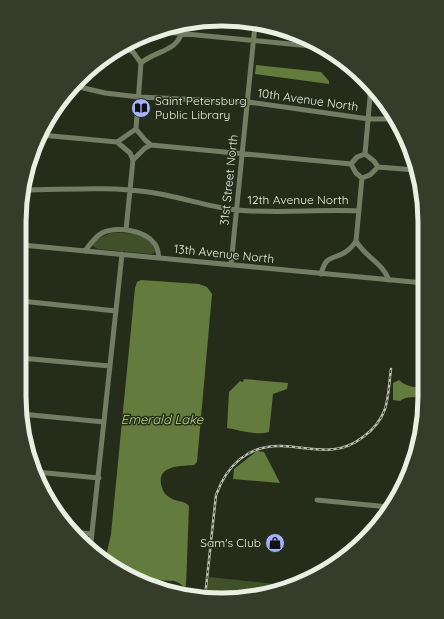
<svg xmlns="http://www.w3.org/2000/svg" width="444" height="619" viewBox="0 0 444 619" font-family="Quicksand,sans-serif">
<rect width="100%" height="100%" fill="#252d1a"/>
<path fill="#405028" d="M111 233C127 232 150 233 156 252L151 254 98 249 93 246V244L100 238Z
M209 577 294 586 248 598 206 597Z"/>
<path fill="#637c3d" d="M256 65 321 72 329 81V84L255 74Z
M141 280 199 284 207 287 212 294 197 462 194 465C181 466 158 465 161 484 162 489 164 494 169 497 175 502 184 500 189 506L186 586 184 587 179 583 174 581 132 579 105 561 111 534 135 288 137 282Z
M244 379 288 383 287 389 273 394 269 432C256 436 240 430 227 428L229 392 240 381 243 382Z
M399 380C406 387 414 387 423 388L420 398C414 397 405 396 400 401L393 400V383Z
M257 451 264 452 280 483 233 479 234 469Z"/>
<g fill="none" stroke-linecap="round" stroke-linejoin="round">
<path stroke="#727d63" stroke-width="5" d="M155 31 321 47
M126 48 133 52 141 63C157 49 180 53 183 26
M141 63 136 129 145 140 151 145
M75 86 105 93 139 97 248 102 369 119H395
M41 135 117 142
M117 142 130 153 133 160
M117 142 136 129
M365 154 371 86
M351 164 356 173 362 178
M351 164 357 157 365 154
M378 167 416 170
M362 178 356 241C366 258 381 261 389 280
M362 178 370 175 378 167 374 161 365 154
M23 190C65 190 106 186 148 192 178 196 207 207 237 210 278 214 318 209 359 211
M126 230 133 160 145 148 151 145 351 164
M22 245 424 283
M85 251C90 244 95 237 102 233 117 226 144 230 154 243 158 247 158 252 159 258
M231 265 255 25
M321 274C326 256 330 260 344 253 349 250 353 246 356 241
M21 301 116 311
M20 358 110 366
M21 414 104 422
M36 472 99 478
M317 500 389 507
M73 532 92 534
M90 551 122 254"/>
<defs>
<path id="rail" d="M205 597 216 495C227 465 248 445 281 446 312 447 336 458 363 437 373 430 381 420 385 409 389 396 389 383 391 369"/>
</defs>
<use href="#rail" stroke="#b9beb1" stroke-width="2.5"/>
<use href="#rail" stroke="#252d1a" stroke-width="1" stroke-dasharray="3" stroke-linecap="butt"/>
</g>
<defs>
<symbol id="library-disc" viewBox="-11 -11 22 22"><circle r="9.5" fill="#a6b1fc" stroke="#252d1a"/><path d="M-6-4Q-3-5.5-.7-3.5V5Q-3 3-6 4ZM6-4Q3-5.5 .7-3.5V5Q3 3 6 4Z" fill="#111"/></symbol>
<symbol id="shop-disc" viewBox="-11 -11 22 22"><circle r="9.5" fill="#a6b1fc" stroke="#252d1a"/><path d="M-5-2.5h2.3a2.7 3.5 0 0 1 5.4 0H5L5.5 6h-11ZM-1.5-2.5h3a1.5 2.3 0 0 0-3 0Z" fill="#111"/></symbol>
</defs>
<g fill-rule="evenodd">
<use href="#library-disc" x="130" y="97" width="22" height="22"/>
<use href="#shop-disc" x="264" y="532" width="22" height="22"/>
</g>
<g text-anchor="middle" stroke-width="3" stroke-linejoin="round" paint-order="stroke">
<g font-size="12" fill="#eaefe3" stroke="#252d1a">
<text transform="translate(308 100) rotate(8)" y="4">10th Avenue North</text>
<text transform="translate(229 180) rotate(-84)" y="4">31st Street North</text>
<text x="298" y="204">12th Avenue North</text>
<text transform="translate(224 254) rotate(6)" y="4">13th Avenue North</text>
</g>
<g font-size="12" fill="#eaefe3" stroke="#252d1a" text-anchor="start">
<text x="155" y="105">Saint Petersburg<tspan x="155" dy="14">Public Library</tspan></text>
<text x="261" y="547" text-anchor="end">Sam's Club</text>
</g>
<g font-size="13" font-style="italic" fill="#b7dc81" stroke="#252d1a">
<text x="162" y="424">Emerald Lake</text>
</g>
</g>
<path d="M0 0H444V619H0ZM222 26H222A196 196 0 0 1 418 222V397A196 196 0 0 1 222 593H222A196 196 0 0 1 26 397V222A196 196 0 0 1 222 26Z" fill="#353d2a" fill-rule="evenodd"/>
<path fill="none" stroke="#eaefe3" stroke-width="5" d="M222 26H222A196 196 0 0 1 418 222V397A196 196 0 0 1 222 593H222A196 196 0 0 1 26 397V222A196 196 0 0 1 222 26Z"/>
</svg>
